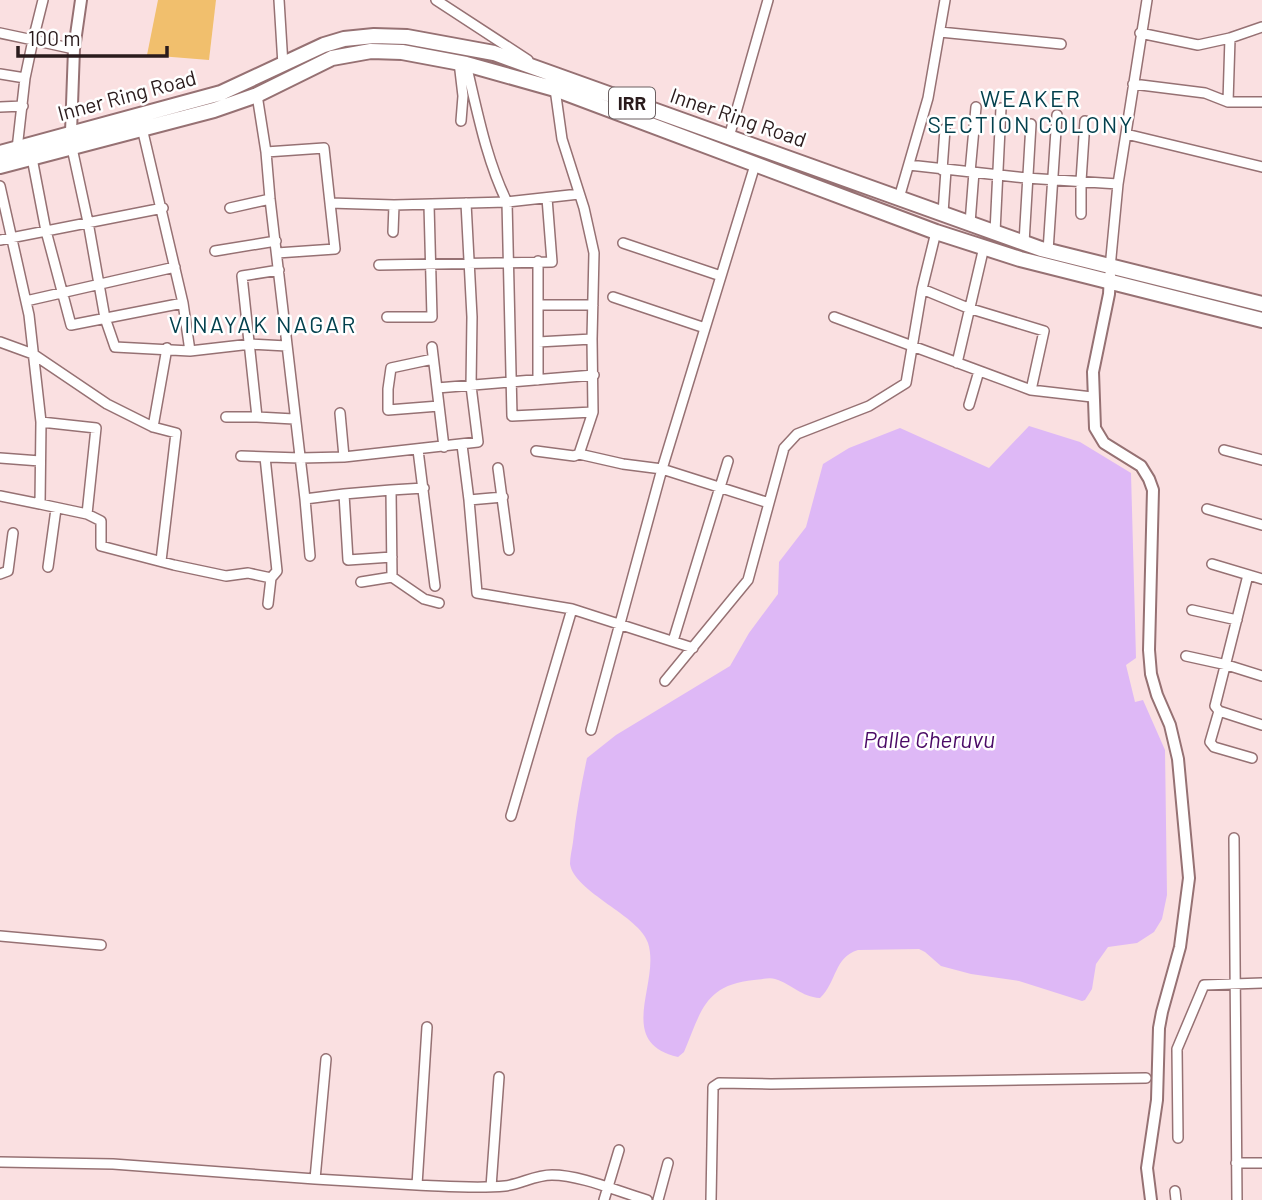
<svg xmlns="http://www.w3.org/2000/svg" width="1262" height="1200" viewBox="0 0 1262 1200" font-family="Barlow,sans-serif">
<rect width="100%" height="100%" fill="#fae0e1"/>
<path fill="#f1bf6d" d="M158 0H216L209 60 147 55Z"/>
<path fill="#deb8f6" d="M1029 426 1080 442 1131 473 1136 658 1126 665 1135 702 1143 700 1165 750 1167 895 1162 919 1154 932 1137 943 1108 947 1096 964 1092 989 1085 1000 1082 1001 1019 981 971 974 941 966 925 952 919 949 858 950C834 957 837 982 820 998 801 997 792 984 775 979 769 977 760 980 754 980 704 985 701 1012 684 1052L678 1057C614 1042 661 983 648 943 640 916 574 892 570 864 570 857 572 849 573 842 576 814 581 786 587 758L616 735 730 666 749 633 778 594 779 562 806 527 823 464 849 448 900 428 989 468Z"/>
<g fill="none" stroke-linecap="round" stroke-linejoin="round">
<defs>
<path id="minor" d="M279 0 283 65
M436 0 528 60
M940 32 1061 44
M0 33 33 40 43 0
M1140 33 1198 45 1230 38 1262 27
M459 62 463 96 461 121
M466 64C477 110 486 159 507 202L512 416 593 412
M0 74 25 78
M1133 84 1205 93 1228 102H1262
M555 89 562 139 584 208 594 253 592 339 593 412 579 454 623 464 662 469 755 165
M257 95 266 152 270 199 305 499 310 556
M1228 102 1230 38
M0 107 23 106
M142 128 183 303
M1126 134 1262 167
M729 137 768 0
M72 148 88 222 105 318 115 347 190 351
M17 149 25 78 33 40 74 49
M266 152 324 148 335 249 277 253
M32 158 46 231 71 325 183 303 190 351 251 344 287 346
M909 165 1026 178 1118 184
M942 170 945 129
M970 172 976 107
M0 186 29 315 41 422 40 504 0 496
M899 198 928 98 945 0
M330 203 394 205
M230 208 270 199
M943 213 946 170
M1081 214V181L1085 121
M970 223 974 172
M393 232 394 205 507 202 579 194
M995 232 1001 108
M0 240 163 208
M623 243 721 276
M1024 243 1031 124
M215 251 276 241
M1048 251 1057 115
M538 261V380
M379 265 552 262 547 198
M1110 268 1118 184 1147 0
M279 270 242 276 257 417 294 419
M613 297 705 328
M26 301 175 267
M538 305H593
M387 317H432L429 205
M834 317 1031 390 1044 331 968 308 922 289
M0 342 33 354 107 404 153 427 176 433 161 561
M538 342 592 339
M432 347 444 447
M433 359 391 368 388 389V410L439 406
M957 363 984 247
M437 388 594 375
M1031 390 1092 397
M969 405 979 371
M340 413 344 457
M226 417H257
M41 422 96 428 87 514
M153 427 167 348
M462 445 469 500
M418 450 435 586
M1224 450 1262 460
M536 451 574 456 579 454
M241 456 300 458 344 457 478 442 471 386 472 317 466 203
M0 458 40 461
M498 468 509 550
M391 490 424 488
M344 494 391 490 392 577
M503 497 469 500 477 593 572 609 693 648
M305 499 344 494 348 560 392 557
M40 504 87 514 101 521V546L174 565 226 576 248 573 271 578 277 571 265 457
M1207 509 1262 525
M1212 564 1262 579
M48 567 56 509
M0 574 8 571 13 533
M1248 575 1215 706 1219 711 1262 725
M361 582 392 577 424 599 439 603
M268 604 271 578
M1192 610 1237 620
M673 641 728 461
M1186 656 1227 665 1262 676
M665 681 748 580 784 448 797 434 869 406 906 383 922 289 936 232
M1219 711 1210 742 1214 747 1252 758
M591 730 662 469 769 503
M511 816 572 609
M1234 838 1237 1200
M0 936 101 945
M1178 1138 1177 1049 1204 985 1262 983
M0 1162 113 1164 315 1179 326 1059
M1236 1163H1262
M315 1179 417 1185 427 1027
M417 1185C446 1186 476 1189 505 1186 521 1184 535 1175 552 1175 581 1175 619 1192 647 1200
M491 1187 499 1077
M1175 1191 1176 1200
M604 1200 619 1150
M658 1200 668 1163
M711 1200 713 1090V1087L719 1083 771 1084 1146 1078"/>
<path id="tertiary" d="M71 132 74 49 81 0
M1110 275 1109 294 1093 372 1095 428 1104 443 1141 466 1149 479 1153 490 1149 650 1151 674 1157 695 1170 725 1178 759 1189 878 1180 947 1162 1012 1159 1028 1157 1100 1147 1168 1151 1200"/>
<path id="trunk" d="M0 153 221 93 324 45 344 39 374 36 407 37 494 53 1041 249 1262 304
M0 166 214 110 257 95 332 58 371 51 402 52 466 64 555 89 936 232 1020 259 1262 320"/>
</defs>
<use href="#minor" stroke="#967173" stroke-width="12"/>
<use href="#tertiary" stroke="#967173" stroke-width="14"/>
<use href="#trunk" stroke="#967173" stroke-width="18"/>
<use href="#minor" stroke="#fff" stroke-width="9"/>
<use href="#tertiary" stroke="#fff" stroke-width="10"/>
<use href="#trunk" stroke="#fff" stroke-width="14"/>
</g>
<g text-anchor="middle" stroke-width="5" stroke-linejoin="round" paint-order="stroke">
<rect fill="#fff" stroke="#6a5f60" stroke-width="2" x="609" y="87.5" width="46" height="31" rx="5"/>
<g font-size="19" font-weight="bold" fill="#2a1b1c">
<text x="632" y="110">IRR</text>
</g>
<g font-size="21" fill="#2a1b1c" stroke="#fff">
<text transform="translate(127 96) rotate(-15)" y="7">Inner Ring Road</text>
<text transform="translate(738 118) rotate(19)" y="7">Inner Ring Road</text>
</g>
<g font-size="23" letter-spacing="2" fill="#03404d" stroke="#fff">
<text x="1031" y="107">WEAKER<tspan x="1031" dy="26">SECTION COLONY</tspan></text>
<text x="263" y="333">VINAYAK NAGAR</text>
</g>
<g font-size="23" font-style="italic" fill="#4b0b67" stroke="#fff">
<text x="929" y="748">Palle Cheruvu</text>
</g>
</g>
<path d="M18 46v10h149v-10" fill="none" stroke="#2a1b1c" stroke-width="3.5"/>
<text x="28" y="46" font-size="21" fill="#2a1b1c" stroke="#ffffff" stroke-width="5" paint-order="stroke">100 m</text>
</svg>
